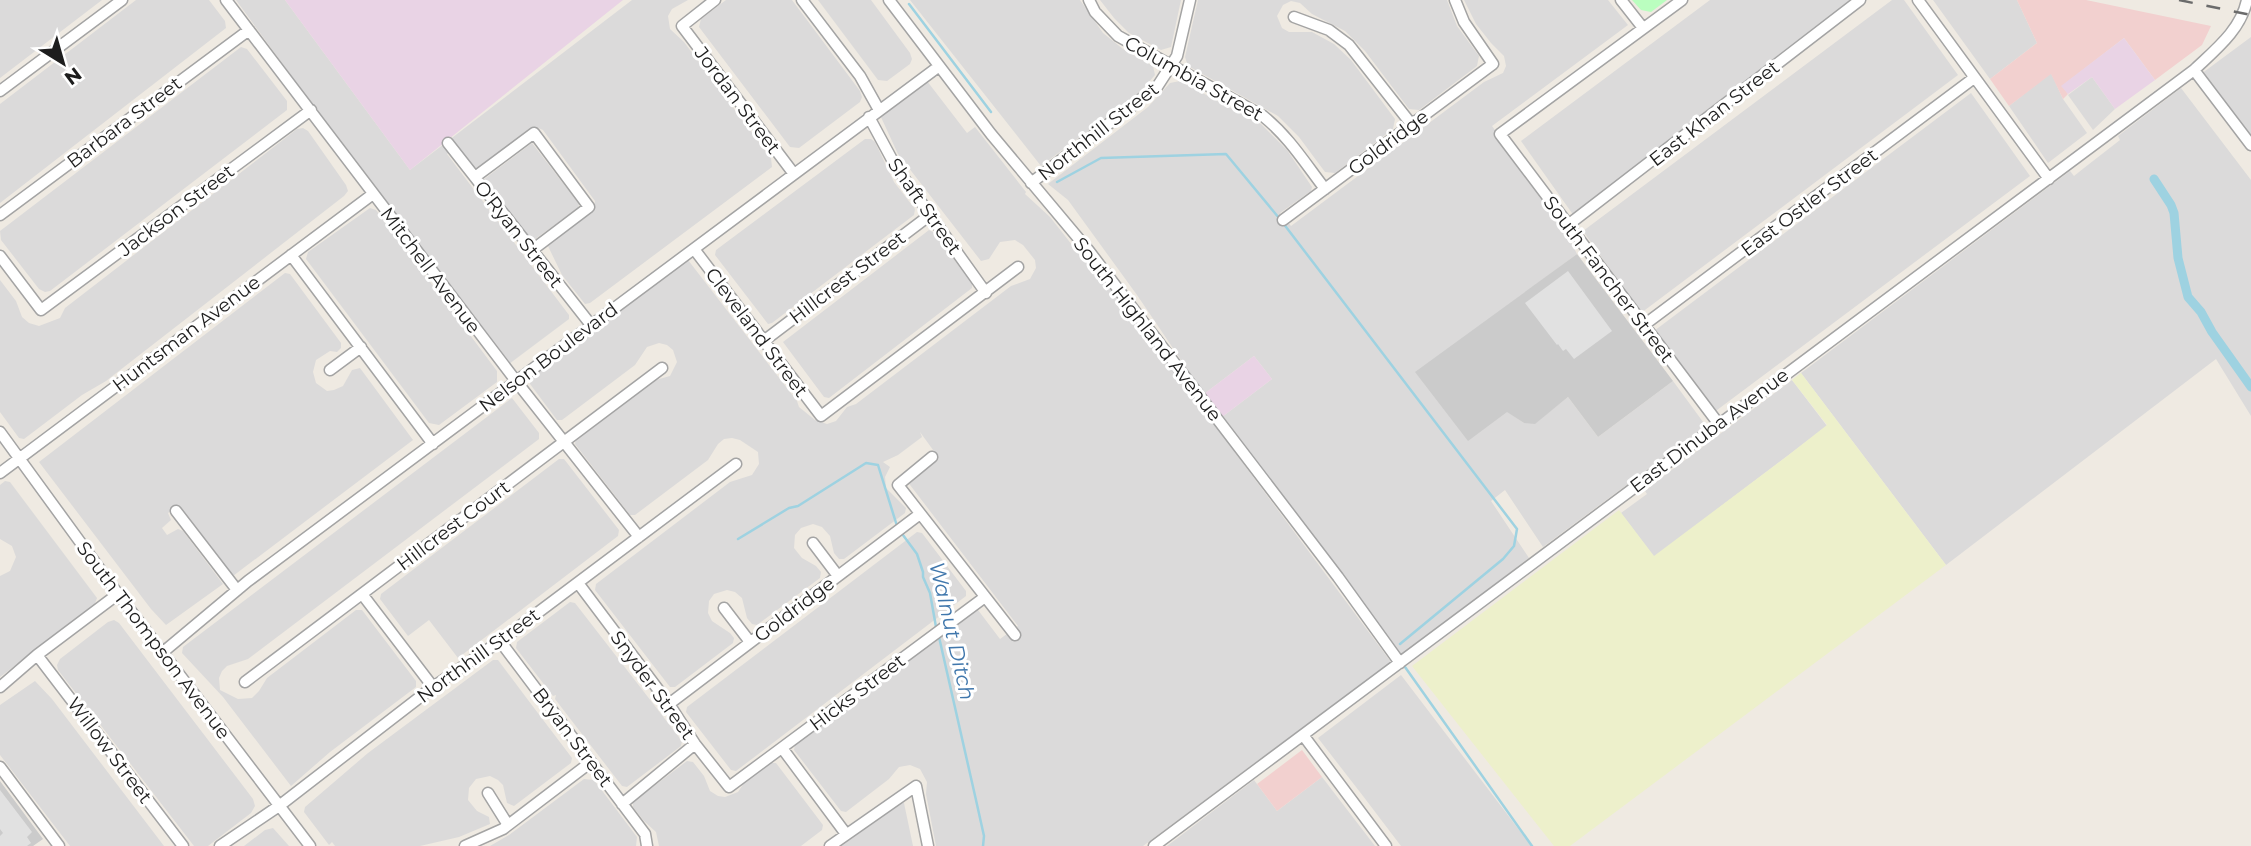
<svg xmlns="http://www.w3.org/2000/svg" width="2251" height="846" viewBox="0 0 2251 846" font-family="Montserrat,sans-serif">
<rect width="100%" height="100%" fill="#efeae2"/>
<path fill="#dbdada" d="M0 0H102L0 78Z
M136 0H209L225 21 226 28 0 203V104Z
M236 0H285L410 170 632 0H688L672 9 668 16 670 29 684 42 771 158 772 167 590 303 585 304 562 275 547 244 594 208 595 201 543 130 536 127 529 129 475 170 455 147 447 154 569 315V319L509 364 336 137Z
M726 0H792L860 91 862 97 860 102 799 148 790 147 699 27 701 19Z
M818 0H871L910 53 912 59 910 64 887 81 878 80Z
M910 0H1080L1103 33 1123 49 1153 66 1155 75 1141 91 1041 166Z
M1100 0H1181L1171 47 1161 50 1129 33 1114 18Z
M1198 0H1447L1457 26 1479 56 1477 66 1419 110 1409 109 1365 51 1345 31 1312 14 1300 3 1291 1 1283 5 1277 16 1282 28 1289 32H1312L1334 44 1351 60 1395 119 1393 129 1335 173 1325 172 1299 137 1278 116 1188 66 1185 57Z
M1464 0H1608L1628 25 1492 126 1561 223 1577 254 1416 373 1508 412 1524 423H1535L1568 397 1598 437 1673 381 1706 426 1543 547 1505 490 1491 501 1529 558 1402 656 1222 417 1272 379 1254 356 1204 394 1137 295 1068 200 1048 184 1148 107 1170 83 1180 81 1261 124 1287 150 1312 187 1311 191 1280 213 1291 226 1484 82 1503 73 1506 66 1504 56 1491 43 1476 24Z
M1710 0H1858L1574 216 1521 141Z
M1892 0H1904L1958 75 1641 313 1583 231Z
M1933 0H2017L2037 43 1990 79Z
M2251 37V139L2201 74Z
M241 47 247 49 287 101V110L50 291 45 292 39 289 1 240 0 231Z
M2051 73 2063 99 2087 133 2048 163 2009 106Z
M2092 77 2115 109 2093 130 2068 95Z
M927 81 967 133 975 127 1026 192 1025 194 1050 217 1080 255 1085 251 1391 662 1143 846H936L926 794 927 782 920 769 910 765 899 767 889 779 846 812 841 811 794 750 795 745 972 609 978 610 1000 639 1018 626 907 481 936 454 920 432 922 437 898 455 883 462 890 467 885 477 886 488 906 508 905 513 844 559H839L834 553 830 536 822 527 813 524 801 528 795 535 794 548 802 558 816 566 821 572 820 578 757 625 752 624 747 618 742 598 735 592 727 590 714 594 709 601 708 613 712 621 730 633 734 638 733 643 675 687H670L595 590 596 584 730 482 752 475 759 464 758 452 740 440 732 438 724 439 718 444 708 460 635 515H630L575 444 576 438 652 381 670 376 677 362 673 350 667 345 659 343 647 347 635 365 562 420H557L530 384V378L688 260 797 401 799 407 815 420 827 424 836 421 847 407 856 404 1011 286 1030 279 1036 268 1035 260 1023 245 1015 240 1000 242 989 259 981 261 898 154 880 115Z
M2181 88 2251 180V416L2216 359 1946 565 1801 373 2070 171 2074 176 2084 168 2120 140 2118 136Z
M1971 93 2030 176 1713 413 1654 331Z
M303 128 308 131 346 185 348 191 344 196 106 381 82 395 24 439 19 438 0 412V280L16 301 22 317 29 323 39 326 60 318 65 308 297 129Z
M865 139H871L875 142 894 182 915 209 914 215 772 323 768 324 715 255 716 250Z
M532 143 579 204 578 208 531 242 483 180Z
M370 208 376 210 497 371V382L439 425 429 423 306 259 308 252Z
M929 230 933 232 972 283V288L829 398 824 397 783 342Z
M285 273 290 274 341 343V348L337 352 330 351 316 360 313 372 316 383 327 391 334 390 343 386 352 370 360 368 413 440 233 576 179 505 168 513 171 520 162 528 167 535 178 529 183 531 223 584 166 625 151 609 39 462Z
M1792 380 1827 426 1654 557 1621 513 1647 494 1645 491 1665 475Z
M512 398 539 433V439L248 659 227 666 222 671 219 678 220 690 238 699 252 698 259 691 267 678 356 610H362L416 681V687L330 752 291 786 223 697 182 653 183 647Z
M559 459H564L619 530 618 536 458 658 429 620 408 636 380 599 381 594Z
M5 481 10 482 97 598 94 606 0 677V576L10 571 16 557 12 546 0 539V485Z
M917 532 922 533 966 591V596L736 771 731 770 686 712 687 707Z
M570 602 575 603 682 741 681 746 627 787 622 786 555 699 556 695 553 696 516 648 517 642Z
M114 620 119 623 253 799 255 806 251 813 208 846H194L58 670 57 665 60 659 108 622Z
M493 660H498L525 696 572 758 571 763 514 806 507 803 503 785 498 780 490 776 476 779 469 788 468 800 477 811 489 817 490 824 459 837 420 846H335L332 842 329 845 304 812 305 807 368 753Z
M1401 675 1504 810 1531 846H1401L1363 796 1318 738Z
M35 681 52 699 164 846H70L0 755V705Z
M687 761 693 762 704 776 710 791 718 796 725 797 738 792 744 783 771 763H776L823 825 822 830 801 846H659L656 832 644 821 633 807V802Z
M1322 777 1375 846H1167L1254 780 1277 811Z
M584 779 594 780 637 837 636 846H490L509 835Z
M898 800 904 803 913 846H838Z
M273 828 289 846H244L265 830Z"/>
<path fill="#f2d0cf" d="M2017 0H2086L2211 26 2202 45 2155 80 2124 38 2062 86 2068 94 2063 99 2051 74 2009 106 1990 79 2037 43Z
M1302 750 1322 777 1277 811 1257 784Z"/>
<path fill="#e9d3e5" d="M285 0H623L410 170Z
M2124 38 2155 80 2115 109 2092 77 2068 94 2061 86Z
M1254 356 1272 379 1222 417 1204 394Z"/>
<path fill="#cbcbcb" d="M1577 254 1673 381 1598 437 1568 397 1535 424 1524 423 1507 412 1468 441 1415 372Z
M0 781 43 839 33 846H0Z"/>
<path fill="#edf0cb" d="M1801 373 1946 565 1570 846H1554L1412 666 1619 510 1654 556 1786 457 1827 425 1792 380Z"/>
<path fill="#bafebf" d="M1632 0H1667L1651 12 1641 10Z"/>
<path fill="#e1e1e1" d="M1568 271 1612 331 1574 359 1566 349 1563 351 1558 344 1557 345 1525 303Z
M0 790 32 832 27 837 31 843 27 846H0V836L3 833 0 829Z"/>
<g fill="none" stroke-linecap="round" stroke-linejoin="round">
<path stroke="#9ed2e1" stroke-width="2.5" d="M909 4 991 112
M1057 182 1101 158 1226 154 1279 218
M1283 223 1517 529 1514 546 1503 559 1400 644
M900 531 917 554 923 572V577L930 593 936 627
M738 539 789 508 798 506 866 463 878 465 897 526
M939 637 976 800 984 836 983 846
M1405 667 1532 846"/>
<path stroke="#9ed2e1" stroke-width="9" d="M2154 179 2171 205 2174 213 2178 258 2188 297 2201 312 2212 332 2251 387"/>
<defs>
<path id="minor" d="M226 0 516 381 639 537
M715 0 682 26 794 174
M802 0 860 76 879 110
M889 0 991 134 1089 251 1338 577 1400 663
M1089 0 1095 12 1118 36 1263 116C1289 137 1305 163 1325 189
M1621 0 1643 28
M1682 0 1500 134 1718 423
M1918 0 2049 179
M1294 17 1329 30 1349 45 1412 125
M2194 70 2251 145
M0 91 122 0
M869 117 896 167 986 293
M448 143 591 325
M475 177 534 133 589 207 531 251
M1031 183 1157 87 1177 56 1190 0
M0 215 249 30
M1283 220 1493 64 1464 22 1455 0
M1568 225 1860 0
M694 249 821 416 1018 267
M291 255 433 444
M0 256 41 310 311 110
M1644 325 1974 78
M765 340 930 215
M330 370 361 347
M0 432 118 594 310 846
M932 457 898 485 1015 635
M0 473 373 194
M176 511 237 590
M813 543 838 576
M578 583 669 704 695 744 729 787 985 597
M362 594 433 687
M724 608 750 642
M500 641 645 834 647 846
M162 653 248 581 938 67
M37 655 183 846
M245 682 662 368
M0 687 37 655 118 594
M669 704 920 514
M1303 735 1386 846
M782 748 846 834
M0 767 59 846
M488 793 508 825
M622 804 695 744
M220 846 279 806 433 687 500 641 736 464
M465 846 503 829 591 762
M830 846 916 786 928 846
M1154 846 2194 70C2215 50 2241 30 2247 0"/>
</defs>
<use href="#minor" stroke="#a4a4a4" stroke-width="13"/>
<use href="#minor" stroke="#fff" stroke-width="10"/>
<path stroke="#6b6b6b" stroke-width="2.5" stroke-dasharray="14 14" stroke-linecap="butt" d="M2179 0 2251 15"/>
</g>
<g text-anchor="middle" stroke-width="6" stroke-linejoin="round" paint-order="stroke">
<g font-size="19" fill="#1d1d1d" stroke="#fff">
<text transform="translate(1194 78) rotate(29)" y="7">Columbia Street</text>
<text transform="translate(738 100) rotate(53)" y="7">Jordan Street</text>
<text transform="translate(1714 113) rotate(-38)" y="7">East Khan Street</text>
<text transform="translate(124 122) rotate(-37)" y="7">Barbara Street</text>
<text transform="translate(1098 131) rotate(-38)" y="7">Northhill Street</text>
<text transform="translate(1388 142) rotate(-37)" y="7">Goldridge</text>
<text transform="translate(1809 202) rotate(-37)" y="7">East Ostler Street</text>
<text transform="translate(925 206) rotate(55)" y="7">Shaft Street</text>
<text transform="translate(176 210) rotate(-37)" y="7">Jackson Street</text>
<text transform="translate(519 234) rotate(52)" y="7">O'Ryan Street</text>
<text transform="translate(431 270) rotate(53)" y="7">Mitchell Avenue</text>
<text transform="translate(847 277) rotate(-37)" y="7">Hillcrest Street</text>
<text transform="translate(1609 279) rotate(53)" y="7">South Fancher Street</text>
<text transform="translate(1148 329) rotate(52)" y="7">South Highland Avenue</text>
<text transform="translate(757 332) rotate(53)" y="7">Cleveland Street</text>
<text transform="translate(186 333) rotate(-37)" y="7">Huntsman Avenue</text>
<text transform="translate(548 357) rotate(-37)" y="7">Nelson Boulevard</text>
<text transform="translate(1709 430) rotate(-37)" y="7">East Dinuba Avenue</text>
<text transform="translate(453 525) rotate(-37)" y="7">Hillcrest Court</text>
<text transform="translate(794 609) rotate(-37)" y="7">Goldridge</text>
<text transform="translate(154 640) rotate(53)" y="7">South Thompson Avenue</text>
<text transform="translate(478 655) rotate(-36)" y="7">Northhill Street</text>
<text transform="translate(653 685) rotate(54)" y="7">Snyder Street</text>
<text transform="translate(857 692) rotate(-37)" y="7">Hicks Street</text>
<text transform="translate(573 737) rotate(53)" y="7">Bryan Street</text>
<text transform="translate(110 750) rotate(53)" y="7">Willow Street</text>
</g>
<g font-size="21" font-style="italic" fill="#4077ac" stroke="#fff">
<text transform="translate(952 631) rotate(77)" y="7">Walnut Ditch</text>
</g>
</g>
<g transform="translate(63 63) rotate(143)" stroke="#ffffff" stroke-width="5" paint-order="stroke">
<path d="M0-5L12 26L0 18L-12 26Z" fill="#1d1d1d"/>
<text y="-10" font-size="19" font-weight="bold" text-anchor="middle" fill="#1d1d1d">N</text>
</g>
</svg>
